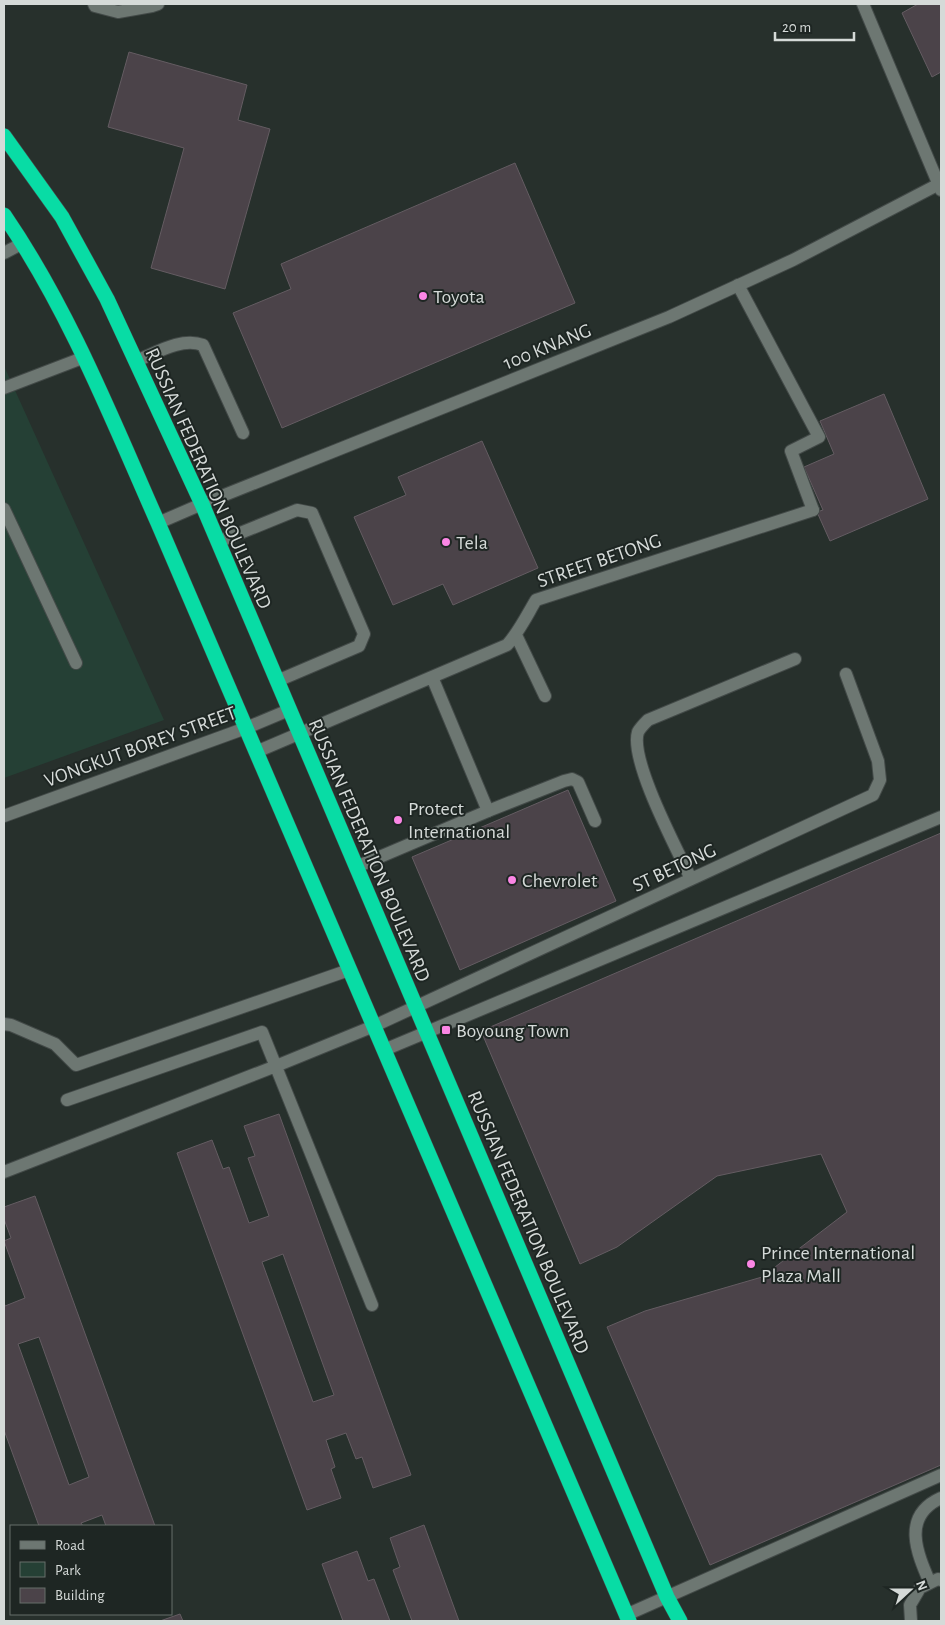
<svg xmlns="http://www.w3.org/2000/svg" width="945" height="1625" viewBox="0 0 945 1625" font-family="'Alegreya Sans',sans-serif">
<rect width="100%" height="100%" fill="#27302c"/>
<path fill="#254035" d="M4 366 164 720 4 778Z"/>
<path fill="#4b4349" stroke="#645c62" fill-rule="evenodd" d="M918 4H941V72L932 77 902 13Z
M129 52 247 85 238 120 270 129 225 289 151 268 184 148 108 127Z
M515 163 575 303 282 428 233 313 291 289 281 264Z
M884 394 928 499 830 541 817 512 823 510 804 467 834 454 820 421Z
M482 441 538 568 453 605 443 584 393 605 354 517 406 495 398 477Z
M568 790 616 901 460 970 412 857Z
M941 833V1465L710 1565 607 1327 645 1311 762 1277 847 1212 821 1154 717 1176 617 1247 580 1264 481 1031Z
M279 1114 411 1475 373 1488 362 1457 356 1459 346 1433 326 1440 335 1467 331 1469 341 1498 307 1510 177 1153 212 1140 223 1169 229 1167 249 1223 269 1216 248 1158 255 1156 244 1126ZM283 1254 334 1395 313 1402 262 1262Z
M35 1196 155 1526H106L102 1515 81 1523 83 1526H39L4 1430V1302L5 1306 25 1298 4 1241 11 1238 4 1219V1207ZM39 1337 89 1477 69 1485 18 1344Z
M424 1525 459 1621H412L393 1570 400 1567 390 1538Z
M357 1551 368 1581 374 1579 390 1621H343L322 1564Z
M180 1614 183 1621H160Z"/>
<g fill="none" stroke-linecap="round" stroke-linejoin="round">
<defs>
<path id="lane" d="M94 4 95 6 118 12 152 6 158 4
M4 253 23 243
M738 285 819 437 791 451 813 510
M136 361C156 353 181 337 203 345L243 433
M4 388 85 357
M4 509 76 663
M218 542 297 510 312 513 364 634 359 646 277 681
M4 816 246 728
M356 867 488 811 564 781 572 779 578 782 595 821
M4 1024 11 1025 55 1044 76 1065 349 970
M384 1050 941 817
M67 1100 262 1032 372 1305
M4 1172 276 1066 374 1026
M930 1583C917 1553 901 1516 941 1498
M626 1615 941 1475
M911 1621 910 1605 920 1588 938 1579 941 1580"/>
<path id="street" d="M863 4 941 190
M158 523 202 504 669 317 793 260 941 183
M516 635 545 696
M432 677 488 811
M246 728 289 710
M256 752 507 645C519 632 527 615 536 600L813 510
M691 879C678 851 629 760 638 732 640 728 645 723 648 720L795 659
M374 1026 873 795 880 780 878 761 846 674"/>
<path id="highway" d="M4 136 62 217 107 299 202 504 667 1597 680 1621
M4 215C69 310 112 419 158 523L629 1621"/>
</defs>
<use href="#lane" stroke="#434a48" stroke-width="14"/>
<use href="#street" stroke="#434a48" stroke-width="14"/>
<use href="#highway" stroke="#434a48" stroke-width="16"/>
<use href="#lane" stroke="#6d7772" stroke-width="12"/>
<use href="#street" stroke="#6d7772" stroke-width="12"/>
<use href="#highway" stroke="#08dca5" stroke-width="15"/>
</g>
<g fill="#fb86e5" stroke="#1e2623" stroke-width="2">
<circle cx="423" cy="296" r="5"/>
<circle cx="446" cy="542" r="5"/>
<circle cx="398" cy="820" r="5"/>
<circle cx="512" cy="880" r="5"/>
<rect x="441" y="1025" width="10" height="10" rx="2.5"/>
<circle cx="751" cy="1264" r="5"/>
</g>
<g text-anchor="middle" stroke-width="4" stroke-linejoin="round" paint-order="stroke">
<g font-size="20" fill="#d5dad8" stroke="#1e2623" text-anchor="start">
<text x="433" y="303">Toyota</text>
<text x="456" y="549">Tela</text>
<text x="408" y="815">Protect<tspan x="408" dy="23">International</tspan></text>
<text x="522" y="887">Chevrolet</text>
<text x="456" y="1037">Boyoung Town</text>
<text x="761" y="1259">Prince International<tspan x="761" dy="23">Plaza Mall</tspan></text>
</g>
<g font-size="20" fill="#d5dad8" stroke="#1e2623">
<text transform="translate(547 346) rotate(-22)" y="7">100 KNANG</text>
<text transform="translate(209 478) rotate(66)" y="7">RUSSIAN FEDERATION BOULEVARD</text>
<text transform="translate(599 560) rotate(-19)" y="7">STREET BETONG</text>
<text transform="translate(140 746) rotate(-20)" y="7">VONGKUT BOREY STREET</text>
<text transform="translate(370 850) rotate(67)" y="7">RUSSIAN FEDERATION BOULEVARD</text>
<text transform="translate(674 867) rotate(-25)" y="7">ST BETONG</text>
<text transform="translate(529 1222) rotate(67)" y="7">RUSSIAN FEDERATION BOULEVARD</text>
</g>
</g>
<rect width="945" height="1625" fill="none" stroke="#d5dad8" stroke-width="10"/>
<rect x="10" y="1525" width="162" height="90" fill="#1e2623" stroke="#676e6b"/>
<rect x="20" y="1541" width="25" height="8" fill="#6d7772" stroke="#676e6b"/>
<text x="55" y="1550" font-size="15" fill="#d5dad8">Road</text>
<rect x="20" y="1562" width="25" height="15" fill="#254035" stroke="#676e6b"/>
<text x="55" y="1575" font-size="15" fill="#d5dad8">Park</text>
<rect x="20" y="1588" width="25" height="15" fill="#4b4349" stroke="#676e6b"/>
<text x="55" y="1600" font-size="15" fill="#d5dad8">Building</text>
<g transform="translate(910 1590) rotate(69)" stroke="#1e2623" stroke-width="4" paint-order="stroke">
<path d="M0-4L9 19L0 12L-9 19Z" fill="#d5dad8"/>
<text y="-8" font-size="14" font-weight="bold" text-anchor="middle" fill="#d5dad8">N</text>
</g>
<path d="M775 32v8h79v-8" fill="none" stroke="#d5dad8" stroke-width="2.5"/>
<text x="782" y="32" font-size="15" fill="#d5dad8" stroke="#1e2623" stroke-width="4" paint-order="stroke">20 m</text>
</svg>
